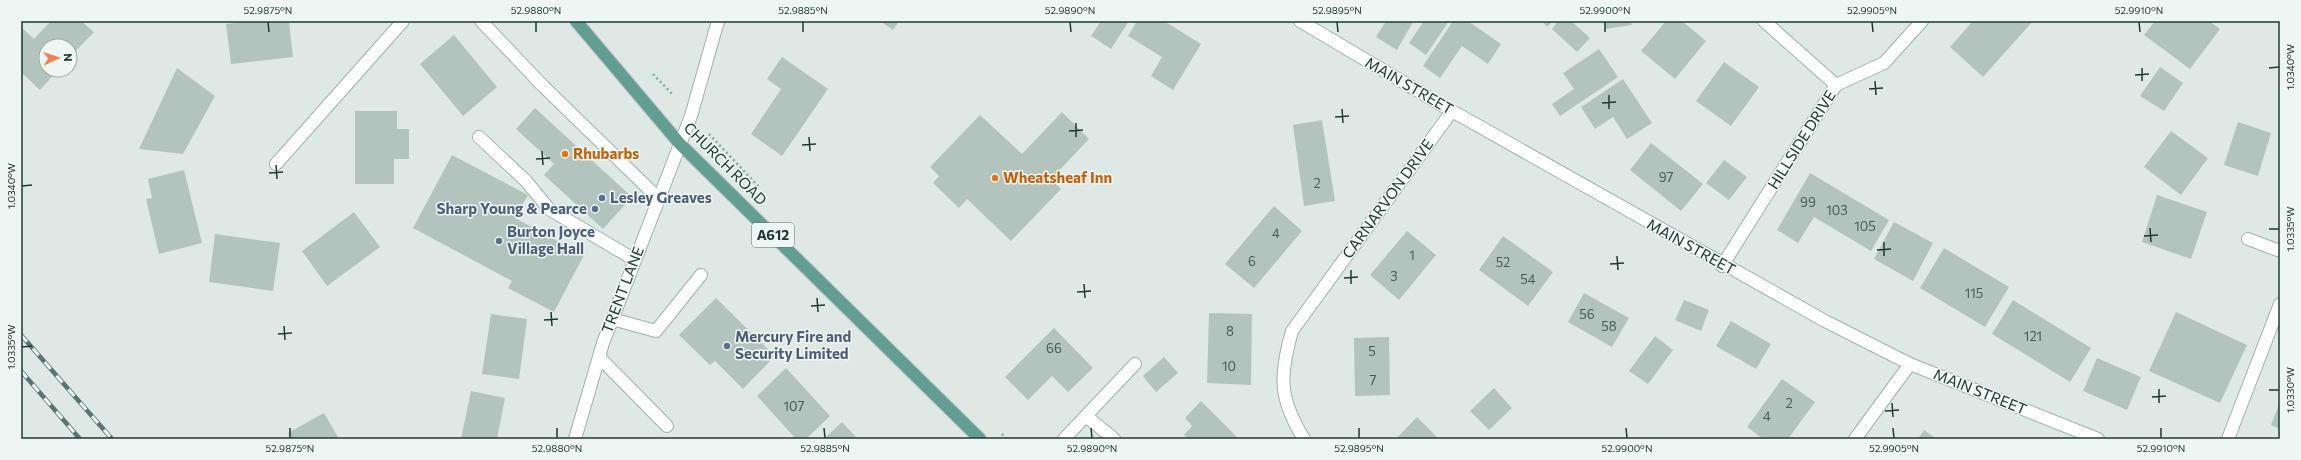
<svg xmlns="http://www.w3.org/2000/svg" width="2301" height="460" viewBox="0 0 2301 460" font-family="Commissioner,sans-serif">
<rect width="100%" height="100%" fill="#dee9e5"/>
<path fill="#b3c4be" d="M51 21H81L94 32 70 57V46H46V70H58L40 90 21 72V27L34 39Z
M250 21H289L293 57 231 64 226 24Z
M880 21H899L893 30Z
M1101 21H1129L1111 49 1091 36Z
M1137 21H1164L1201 44 1173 90 1151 76 1162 57 1128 36Z
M1386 21 1413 22 1397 50 1376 37Z
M1424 21H1449L1426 55 1409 43Z
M1453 21H1468L1501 44 1488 64 1462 46 1440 78 1423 66Z
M1542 21H1553L1547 27Z
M1558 21H1571L1590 38 1577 52 1552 29Z
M1604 21H1631L1632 25 1606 29Z
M1666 21H1682L1706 41 1675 79 1641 51Z
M1973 21H2033L1983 77 1950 47Z
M2155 21H2209L2220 29 2190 69 2144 35Z
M454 35 497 87 463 116 420 64Z
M1599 49 1618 77 1560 116 1552 104 1574 89 1563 73Z
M782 57 828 89 782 156 751 134 781 89 767 79Z
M1724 62 1759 87 1731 126 1696 101Z
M2160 67 2183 83 2164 111 2140 96Z
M177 68 215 96 183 154 139 149Z
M1623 79 1652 123 1627 139 1613 117 1595 129 1581 107Z
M535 108 632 197 603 229 544 175 554 164 516 129Z
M355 111H397V129H409V159H394V184H355Z
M1062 112 1089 139 1051 179 1061 189 1011 241 967 199 959 208 933 183 939 176 930 167 980 115 1022 154Z
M1322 120 1335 201 1304 206 1293 125Z
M2238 122 2271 133 2258 176 2224 165Z
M2171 131 2208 158 2181 195 2144 167Z
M1651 143 1703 184 1681 211 1630 170Z
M452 155 528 195 515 218 584 255 554 312 508 288 512 281 413 228Z
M1724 160 1747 177 1729 200 1706 183Z
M184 170 202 243 159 254 146 199 152 198 148 179Z
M1810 173 1889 220 1871 251 1814 217 1798 243 1777 230Z
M2157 195 2207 212 2191 259 2142 242Z
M1274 206 1302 231 1254 288 1225 264Z
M354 212 380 247 327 286 302 251Z
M1894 222 1933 243 1913 281 1874 259Z
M1407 231 1436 255 1399 300 1370 275Z
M215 234 280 243 273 291 209 282Z
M1503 236 1553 272 1528 306 1479 270Z
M1944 248 2009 287 1985 327 1920 288Z
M1584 293 1629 318 1612 347 1568 322Z
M716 298 775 356 743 389 715 361 710 365 679 335Z
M1684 300 1709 310 1701 331 1675 320Z
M2013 300 2091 348 2070 382 1992 334Z
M2176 312 2247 345 2220 403 2149 371Z
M1209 313 1252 314 1251 385 1207 383Z
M491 314 527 319 519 379 482 374Z
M1731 321 1771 344 1756 369 1716 346Z
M1054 328 1093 368 1068 392 1052 376 1028 400 1005 377Z
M1655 336 1673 350 1648 384 1629 371Z
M1389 337 1390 395 1355 396 1354 338Z
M1164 357 1178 373 1156 392 1143 376Z
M2097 358 2141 377 2127 410 2083 391Z
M786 368 830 416 806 439H796L757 396Z
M1782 379 1815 402 1788 439H1763L1747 427Z
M1494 388 1512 408 1489 430 1470 411Z
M471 391 505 398 497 439H461Z
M1201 401 1238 438 1237 439H1188L1184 435 1192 426 1185 418Z
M2280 402V429L2271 425Z
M324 413 339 439H292L288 433Z
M1417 417 1439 439H1396Z
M842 422 858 439H824Z
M1924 430 1937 439H1918Z"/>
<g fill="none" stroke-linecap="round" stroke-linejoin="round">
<defs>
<path id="minor" d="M481 21 542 85 658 198
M1300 21 1452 111 1825 321 1910 364 2098 439
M1764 21 1836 85
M479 137 526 181 549 209 635 260
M276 164 403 21
M2248 239 2280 251
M1722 266 1836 85 1884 63 1922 21
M612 319 656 331 701 275
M599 357 667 426
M1086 416 1114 439
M575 439 603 343 691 116 718 21
M1064 439 1135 364
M1304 439C1279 399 1279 376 1292 331L1452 111
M1855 439 1910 364
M2228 439 2280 304"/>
<path id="major" d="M576 21 680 144 980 439"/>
</defs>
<use href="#minor" stroke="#a1b0ac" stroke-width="14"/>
<use href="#major" stroke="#bcc3c2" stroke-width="14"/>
<path stroke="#7faca1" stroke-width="2.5" stroke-dasharray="2 3" stroke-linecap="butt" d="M653 74 673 95
M709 134 759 187
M1002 434 1007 439"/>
<use href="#minor" stroke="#fff" stroke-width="12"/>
<use href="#major" stroke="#639e92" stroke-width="12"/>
<defs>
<path id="rail" d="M21 335 112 439
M21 371 80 439"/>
</defs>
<use href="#rail" stroke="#5a746f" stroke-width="4.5"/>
<use href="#rail" stroke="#eef6f3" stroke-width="3" stroke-dasharray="9" stroke-linecap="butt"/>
</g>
<path fill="none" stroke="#203833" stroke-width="1.5" d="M268 22 269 32M536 22V32M803 22V32M1070 22 1071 32M1337 22 1338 32M1605 22V32M1872 22 1873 32M2139 22 2140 32M2142 68V81M2269 68 2279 67M2135 75 2149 74M1875 81 1876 95M1869 89 1883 88M1609 95V109M1602 103 1616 102M1342 109 1343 123M1335 117 1349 116M1076 123V137M1069 131 1083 130M809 137 810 151M802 145 816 144M542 151 543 165M536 159 550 158M276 165 277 179M269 173 283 172M22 186 32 185M2150 228 2151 242M2269 229H2279M2144 236 2158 235M1884 242V256M1877 250 1891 249M1617 256 1618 270M1610 264 1624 263M1351 270V284M1344 278 1358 277M1084 284 1085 298M1077 292 1091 291M817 298 818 312M811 306 825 305M551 312 552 326M544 320 558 319M284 326 285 340M278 334 292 333M22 347 32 346M2159 389V403M2269 390H2279M2152 397 2166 396M1892 403 1893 417M1885 411 1899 410M290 428V438M557 428V438M824 428 825 438M1091 428 1092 438M1359 428V438M1626 428 1627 438M1893 428 1894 438M2161 428V438"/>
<g fill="#e8710a" stroke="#eef6f3" stroke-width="1.5">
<circle cx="565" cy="154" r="4"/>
<circle cx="995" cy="178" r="4"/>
</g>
<g fill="#5c6f8a" stroke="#eef6f3" stroke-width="1.5">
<circle cx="602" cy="198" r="4"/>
<circle cx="595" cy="209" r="4"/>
<circle cx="499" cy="241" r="4"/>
<circle cx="727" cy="346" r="4"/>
</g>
<g text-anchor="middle" stroke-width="3" stroke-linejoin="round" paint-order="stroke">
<g font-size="13" fill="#455b56">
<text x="1666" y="182">97</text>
<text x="1317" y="188">2</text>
<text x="1808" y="207">99</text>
<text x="1837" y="215">103</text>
<text x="1865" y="231">105</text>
<text x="1276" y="238">4</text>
<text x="1412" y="260">1</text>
<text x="1252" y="266">6</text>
<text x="1503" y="267">52</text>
<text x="1394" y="281">3</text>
<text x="1528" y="284">54</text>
<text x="1974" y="298">115</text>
<text x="1587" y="319">56</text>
<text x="1609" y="331">58</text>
<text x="1230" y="336">8</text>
<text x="2033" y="341">121</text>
<text x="1054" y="353">66</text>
<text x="1372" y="356">5</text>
<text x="1229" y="371">10</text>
<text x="1373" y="385">7</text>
<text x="1789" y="408">2</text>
<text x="794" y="411">107</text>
<text x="1767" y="421">4</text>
</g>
<rect fill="#eef6f3" stroke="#5e716d" stroke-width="1" x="752" y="223" width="42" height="24" rx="3"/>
<g font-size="14" font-weight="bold" fill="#203833">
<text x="773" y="240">A612</text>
</g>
<g font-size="15" fill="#203833" stroke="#eef6f3">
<text transform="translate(1409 86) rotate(30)" y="5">MAIN STREET</text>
<text transform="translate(1802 140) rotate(-58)" y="5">HILLSIDE DRIVE</text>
<text transform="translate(725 164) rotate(45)" y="5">CHURCH ROAD</text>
<text transform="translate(1388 199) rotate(-54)" y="5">CARNARVON DRIVE</text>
<text transform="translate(1691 247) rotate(29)" y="5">MAIN STREET</text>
<text transform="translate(623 290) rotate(-69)" y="5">TRENT LANE</text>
<text transform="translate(1980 392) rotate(22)" y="5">MAIN STREET</text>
</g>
<g font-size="15" font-weight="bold" fill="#c56008" stroke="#eef6f3" text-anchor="start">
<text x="573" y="159">Rhubarbs</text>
<text x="1003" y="183">Wheatsheaf Inn</text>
</g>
<g font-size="15" font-weight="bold" fill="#4e5e75" stroke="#eef6f3" text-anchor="start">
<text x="610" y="203">Lesley Greaves</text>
<text x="587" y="214" text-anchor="end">Sharp Young &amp; Pearce</text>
<text x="507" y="237">Burton Joyce<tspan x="507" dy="17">Village Hall</tspan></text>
<text x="735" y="342">Mercury Fire and<tspan x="735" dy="17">Security Limited</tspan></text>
</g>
</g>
<rect width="2301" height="460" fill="none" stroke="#eef6f3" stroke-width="44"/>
<g transform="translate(58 58) rotate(87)"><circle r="19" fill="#eef6f3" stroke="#9caaa6"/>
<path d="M0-3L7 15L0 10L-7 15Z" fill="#ef8556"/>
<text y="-6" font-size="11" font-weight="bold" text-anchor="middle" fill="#203833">N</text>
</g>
<rect x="22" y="22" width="2257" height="416" fill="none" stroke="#203833" stroke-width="1.5"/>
<g font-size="10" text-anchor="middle" fill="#203833">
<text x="268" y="14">52.9875°N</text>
<text x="536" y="14">52.9880°N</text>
<text x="803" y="14">52.9885°N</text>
<text x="1070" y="14">52.9890°N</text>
<text x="1337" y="14">52.9895°N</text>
<text x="1605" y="14">52.9900°N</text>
<text x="1872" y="14">52.9905°N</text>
<text x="2139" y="14">52.9910°N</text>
<text transform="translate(2290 67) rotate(-90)" y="4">1.0340°W</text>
<text transform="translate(11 186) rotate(-90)" y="4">1.0340°W</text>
<text transform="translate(2290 229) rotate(-90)" y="4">1.0335°W</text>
<text transform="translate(11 347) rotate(-90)" y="4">1.0335°W</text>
<text transform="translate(2290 390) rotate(-90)" y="4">1.0330°W</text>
<text x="290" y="452">52.9875°N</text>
<text x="557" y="452">52.9880°N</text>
<text x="825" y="452">52.9885°N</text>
<text x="1092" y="452">52.9890°N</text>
<text x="1359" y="452">52.9895°N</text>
<text x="1627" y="452">52.9900°N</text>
<text x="1894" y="452">52.9905°N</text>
<text x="2161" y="452">52.9910°N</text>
</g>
</svg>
